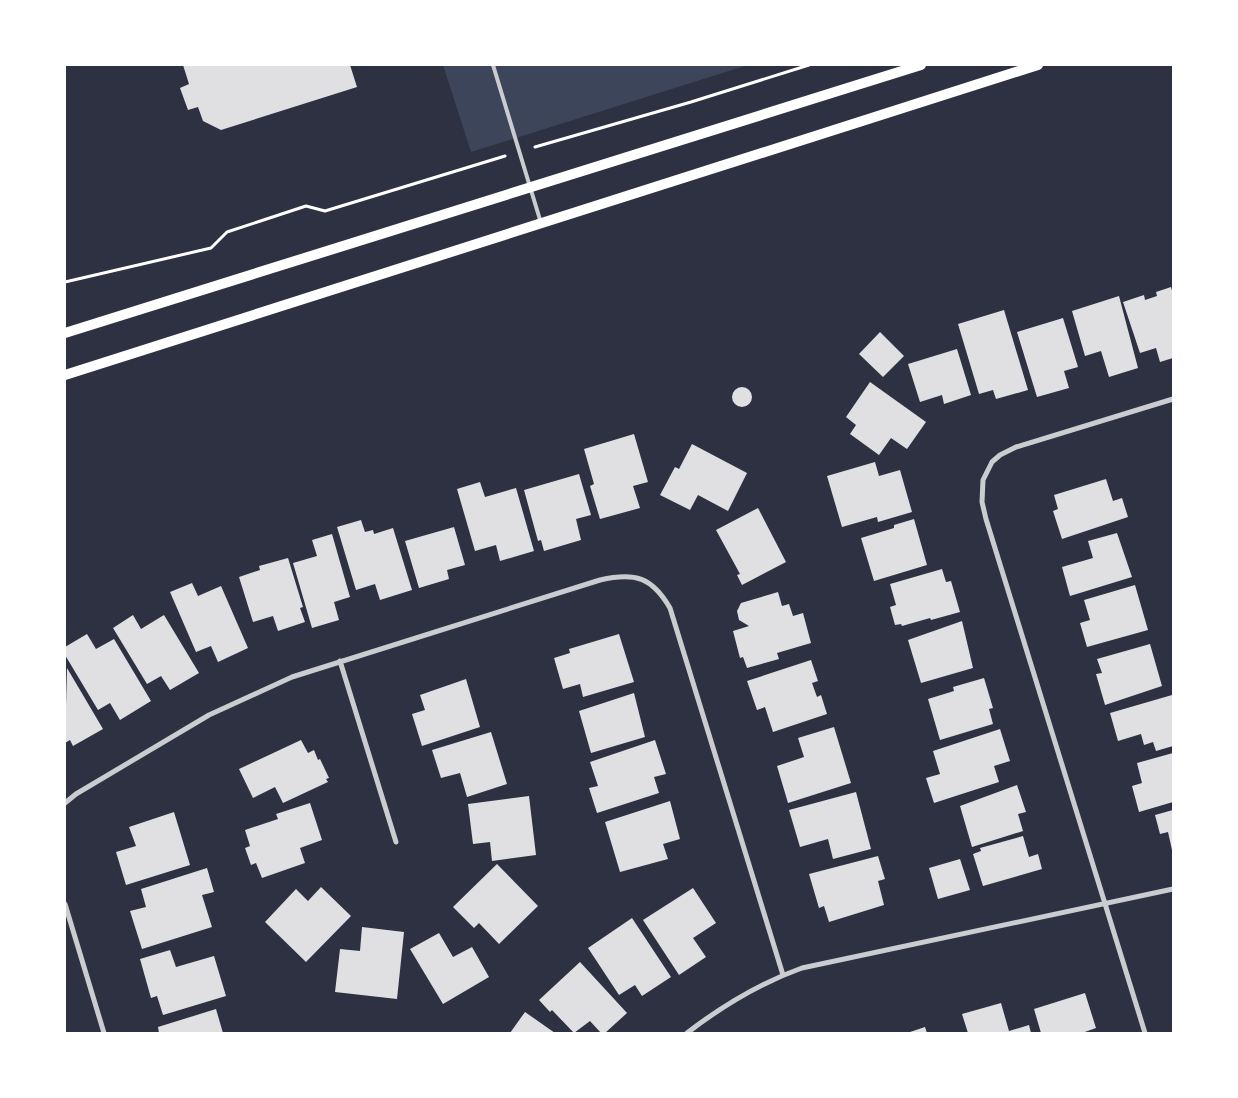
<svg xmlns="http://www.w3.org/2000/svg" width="1238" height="1098" viewBox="0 0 1238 1098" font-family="'Roboto Condensed',sans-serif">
<rect width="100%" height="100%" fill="#2d3142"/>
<path fill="#3c4559" d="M443 65H748L471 152Z"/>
<path fill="#e0e0e3" d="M183 65H350L357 87 221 130 203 121 198 107 188 110 180 88 189 84Z
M1171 287 1173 294V358L1160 362 1156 348 1140 353 1123 302 1144 295 1145 300 1157 296 1156 292Z
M1119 296 1138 368 1109 377 1101 351 1085 356 1072 311Z
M1004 310 1028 390 996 399 993 390 979 394 958 324Z
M1063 318 1078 367 1064 371 1069 388 1037 397 1017 332Z
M880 332 904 356 883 377 859 354Z
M957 349 971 395 944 404 942 395 920 402 908 364Z
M870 382 926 422 907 449 891 438 879 455 850 434 856 425 846 417Z
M732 397a10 10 0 1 1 20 0a10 10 0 1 1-20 0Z
M634 434 648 482 633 486 640 508 600 519 590 486 594 484 584 449Z
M692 444 747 473 728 511 698 495 690 510 660 495 675 467 679 469Z
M875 462 879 476 900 470 912 512 878 522 877 517 842 527 827 476Z
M579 474 591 515 576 519 581 540 544 551 541 540 538 541 524 490Z
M1106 479 1113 501 1122 498 1128 517 1062 539 1053 511 1058 509 1054 495Z
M480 482 485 497 516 488 534 551 500 561 496 545 475 551 457 489Z
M758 508 786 562 742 585 737 575 740 574 716 530Z
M914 519 927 565 874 581 861 538 894 528V525Z
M361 520 365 532 373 530 374 534 393 528 412 590 380 600 375 584 356 590 337 527Z
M454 527 465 565 447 570 449 579 419 588 405 541Z
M1117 533 1132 577 1070 596 1062 567 1093 558 1088 541Z
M332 534 350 597 334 602 339 620 312 628 293 563 317 556 312 540Z
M288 558 303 607 300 608 305 622 278 631 273 616 253 622 239 577 260 570 259 566Z
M942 569 946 582 951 581 960 612 931 620 930 618 902 626 901 624 895 625 890 607 896 605 890 584Z
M192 583 198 596 221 586 248 648 218 662 211 646 196 652 170 592Z
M1135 585 1148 630 1087 647 1080 623 1090 620 1084 600Z
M778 592 782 606 789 604 793 616 803 613 811 643 777 653 779 659 747 668 743 657 740 658 733 631 749 626 739 620 737 611 741 603Z
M133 615 141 629 164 615 199 673 170 690 161 676 147 684 113 628Z
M962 621 973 668 921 683 908 640Z
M87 634 96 649 114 639 151 701 120 720 110 703 98 710 65 655V647Z
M619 634 634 682 583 697 580 684 563 689 554 658 570 653 569 649Z
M1150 644 1162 686 1105 705 1096 674 1102 673 1097 659Z
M811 660 818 681 812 683 817 697 821 695 827 714 773 732 765 707 757 710 747 681Z
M67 668 103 729 73 746 70 740 65 743Z
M984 678 993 708 989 709 993 724 940 740 928 699 954 691 953 687Z
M466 679 480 727 422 746 412 714 425 710 420 695Z
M634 693 645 737 591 753 579 711Z
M1172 695 1173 746 1156 751 1153 742 1144 745 1141 734 1118 741 1110 713Z
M834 727 851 783 788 803 777 766 804 757 798 738Z
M1000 729 1010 761 994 766 999 782 934 803 926 778 940 774 933 751Z
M491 732 507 784 467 797 460 773 441 778 432 750Z
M301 740 308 753 314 750 318 760 320 759 329 778 326 779 328 782 283 803 275 787 253 798 239 769Z
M655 740 666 774 654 777 659 793 597 813 589 788 598 786 590 762Z
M1173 753V802L1139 812 1132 786 1142 783 1137 763Z
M1017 785 1026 812 1018 814 1023 831 972 847 960 806Z
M856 792 871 849 833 859 828 839 800 847 789 810Z
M529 796 536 855 492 861 490 842 473 844 468 804Z
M670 801 680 839 663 844 668 859 620 872 605 822Z
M310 803 322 840 300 848 305 863 262 878 256 863 251 865 245 848 250 846 245 830 278 819 276 814Z
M1173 810V850H1172L1168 832 1160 834 1155 815Z
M174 812 190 865 126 885 116 852 136 846 129 827Z
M1023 836 1029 857 1038 854 1042 869 983 886 973 854 981 851 980 848Z
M878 856 885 879 878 881 884 905 829 922 824 906 819 908 809 874Z
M960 859 970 890 938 899 929 868Z
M497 864 538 906 499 944 479 923 474 928 453 907Z
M207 868 214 892 202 895 212 927 142 949 130 911 146 907 141 889Z
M321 887 351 916 306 962 265 922 296 889 308 901Z
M693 888 716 923 693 938 706 957 679 975 643 920Z
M632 918 671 977 642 996 635 985 619 995 588 948Z
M362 927 404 932 397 999 335 992 340 949 360 951Z
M439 933 453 957 472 947 489 977 443 1004 410 949Z
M170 950 176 967 214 956 226 996 163 1015 157 996 151 998 140 959Z
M580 962 627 1013 605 1033H601L590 1021 574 1033 552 1010 550 1012 539 1000Z
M1085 993 1096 1028 1082 1033H1041L1034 1009Z
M1001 1003 1009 1031 1029 1025 1031 1033H968L962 1014Z
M216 1009 223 1033H159L158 1027Z
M525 1012 555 1033H510Z
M925 1027 927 1033H907Z"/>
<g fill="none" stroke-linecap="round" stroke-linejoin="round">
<path stroke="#fff" stroke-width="3" d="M535 147 691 102 809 65
M65 282 211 248 227 232 306 206 325 211 505 156"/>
<path stroke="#caccd0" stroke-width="4" d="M493 65 541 223"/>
<path stroke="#caccd0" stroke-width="5" d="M340 661 396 842
M65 803 76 794 209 715 292 677 600 580C635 572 652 577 670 608L783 975
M65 904 104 1033
M687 1033C722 1006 760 983 802 968L1173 889
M1145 1033 986 519 982 502 983 480 992 462 1000 455 1016 447 1173 399"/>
<path stroke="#fff" stroke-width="10" d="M65 333 921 65
M65 375 1038 65"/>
</g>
<rect width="1238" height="1098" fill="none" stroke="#ffffff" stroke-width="132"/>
</svg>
